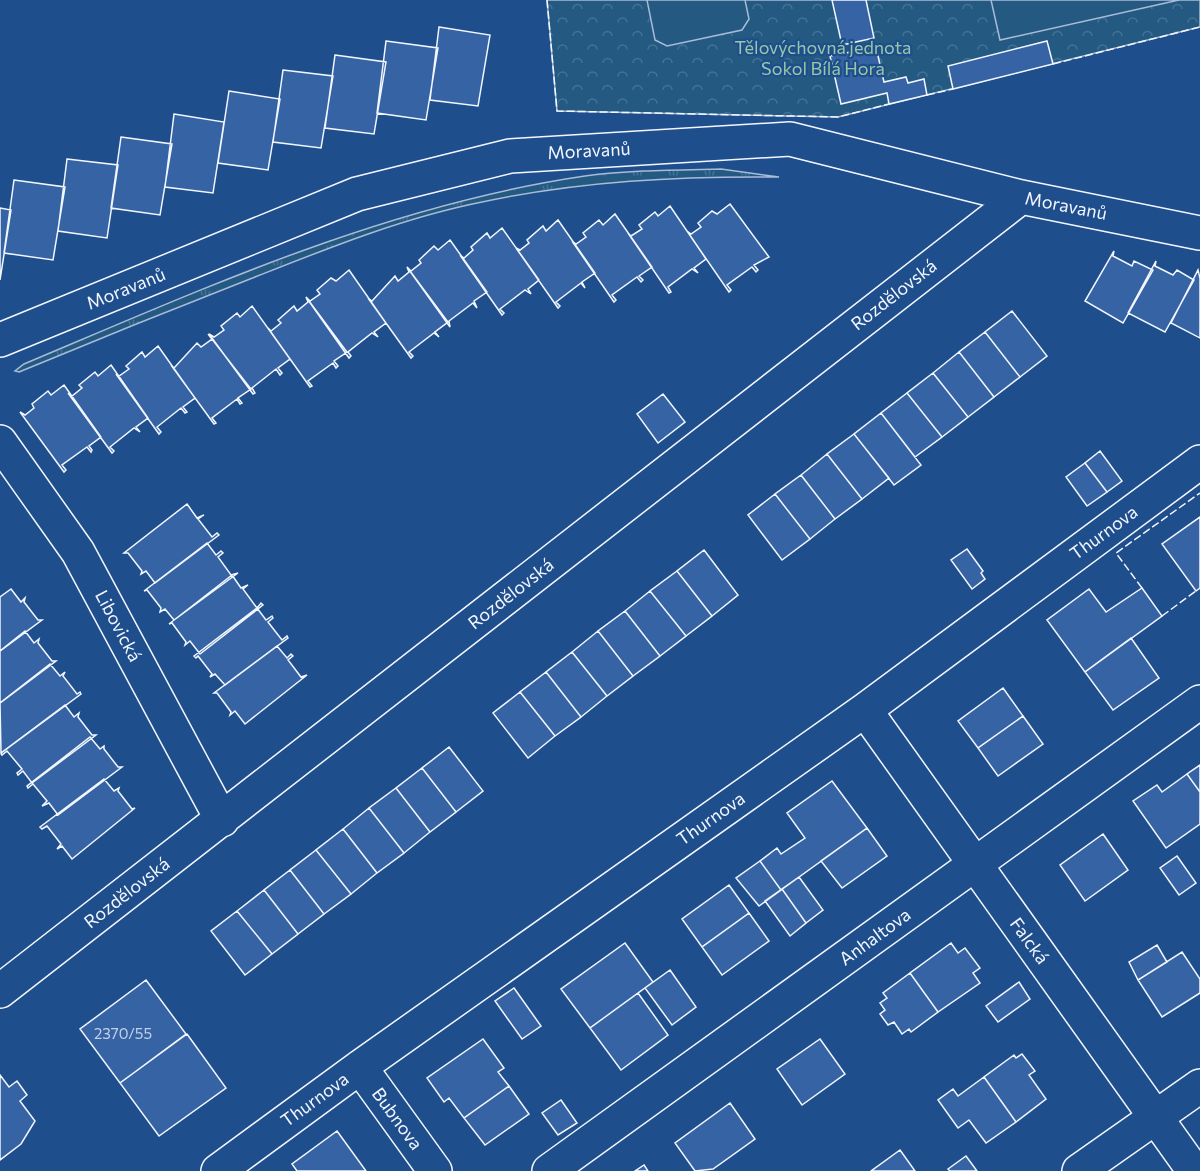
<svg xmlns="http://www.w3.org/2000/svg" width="1200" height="1171" viewBox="0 0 1200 1171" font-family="Commissioner,sans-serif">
<defs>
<pattern id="grass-tufts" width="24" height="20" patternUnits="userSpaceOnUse" patternTransform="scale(1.5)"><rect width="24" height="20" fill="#245a82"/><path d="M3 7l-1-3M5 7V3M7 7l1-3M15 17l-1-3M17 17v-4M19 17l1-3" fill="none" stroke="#447295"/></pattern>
<pattern id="forest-crowns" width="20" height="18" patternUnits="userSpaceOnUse" patternTransform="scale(1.5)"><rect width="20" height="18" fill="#245a82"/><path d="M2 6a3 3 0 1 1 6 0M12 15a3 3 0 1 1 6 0" fill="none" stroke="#447295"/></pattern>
</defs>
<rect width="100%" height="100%" fill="#1f4e8c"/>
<path fill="url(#grass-tufts)" stroke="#a8bbd7" stroke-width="1.5" d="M721 169 779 177C679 176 581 181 482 202 402 218 326 249 250 279 173 309 96 340 19 372L15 371 24 364C207 287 387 205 585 176 630 170 676 170 721 169Z"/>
<path fill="url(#forest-crowns)" stroke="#a8bbd7" stroke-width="1.5" d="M547 0H1200V27L838 117 557 111Z"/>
<path fill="#245a82" stroke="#a8bbd7" stroke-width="1.5" d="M647 0H745L749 19 742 30 667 46 655 40Z
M991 0H1179L1000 40Z"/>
<path fill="#3563a3" stroke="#f2f6ff" stroke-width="1.5" d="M832 0H866L874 38 842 45Z
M439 27 490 35 478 106 430 100Z
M386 41 438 48 426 120 377 113Z
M1047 41 1053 64 953 89 948 66Z
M876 47 884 82 906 77 908 83 924 79 927 95 889 104 887 93 841 104 830 56Z
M335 55 386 62 374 134 325 128Z
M283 70 333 76 321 148 273 142Z
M229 91 280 99 268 170 218 163Z
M174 114 224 122 213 193 165 187Z
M121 137 172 144 160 215 111 208Z
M67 159 118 165 107 238 58 231Z
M14 180 65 187 53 260 4 253Z
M730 204 769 257 754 265 758 270 756 272 752 267 727 285 731 290 729 292 687 231 691 234 701 227 698 223 712 211 717 214Z
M670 206 706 259 694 268 698 273 692 269 668 287 671 292 669 293 628 233 631 236 642 229 639 225 655 212 658 216Z
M0 208 11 210 0 280Z
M615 214 652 267 639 276 643 280 641 282 637 277 612 295 616 300 614 302 572 241 576 244 586 237 583 233 599 220 603 225Z
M558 220 595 273 582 282 585 288 581 283 556 302 560 306 558 308 516 248 520 250 529 243 527 240 543 226 546 231Z
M502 228 539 280 528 289 531 294 525 290 500 309 504 313 502 315 460 255 464 258 473 250 471 247 487 233 490 238Z
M450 240 487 292 474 301 477 308 473 303 449 321 450 327 407 267 411 271 421 263 419 260 434 246 438 250Z
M1114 251 1113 256 1132 266 1134 261 1153 270 1123 323 1085 301Z
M1156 261 1155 266 1173 275 1177 270 1194 280 1165 332 1128 313Z
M407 267 448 322 435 332 439 337 434 333 409 352 413 356 411 358 368 298 372 301 395 276 398 281 409 272Z
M349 270 386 323 374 332 378 337 372 333 348 352 351 356 349 358 306 297 310 301 320 294 317 290 331 278 336 281Z
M1198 270 1200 278V338L1171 323Z
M306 297 347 352 334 361 338 366 336 368 333 363 308 381 312 386 310 387 268 328 271 331 281 323 278 320 294 306 297 311 308 302Z
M252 306 290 359 278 368 282 373 280 375 276 369 252 388 255 393 253 394 209 334 214 337 224 330 221 326 237 313 240 317Z
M1012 311 1047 356 1020 377 985 332Z
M985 332 1020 377 994 397 959 352Z
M208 334 251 389 238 398 242 403 240 404 237 399 212 418 216 423 214 424 171 365 174 368 197 343 201 347 212 339Z
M158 346 195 398 183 407 187 412 185 413 181 408 157 427 161 432 159 434 116 374 119 376 129 369 126 366 142 352 145 357Z
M959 352 994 397 968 417 933 373Z
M111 365 148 418 136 427 140 432 134 428 110 447 114 451 112 453 68 393 72 396 82 388 79 385 95 372 98 376Z
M933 373 968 417 942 437 907 393Z
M64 385 101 437 89 446 92 450 91 452 87 447 62 465 66 470 64 472 20 412 25 415 34 408 32 404 48 391 51 395Z
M907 393 942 437 915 457 881 413Z
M663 394 685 422 658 443 637 414Z
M881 413 921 465 894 485 854 434Z
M854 434 889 478 862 499 827 454Z
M1100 451 1122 481 1107 492 1085 463Z
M827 454 862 499 835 519 801 475Z
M1085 463 1107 492 1087 506 1066 477Z
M801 475 835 519 810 539 775 494Z
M775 494 810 539 782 560 748 515Z
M187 504 197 518 204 515 198 519 212 537 217 533 219 535 155 583 146 571 141 574 142 571 128 553H124Z
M1200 517V588L1196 591 1162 544Z
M207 543 216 555 221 551 223 553 218 557 231 575 238 573 174 620 165 609 160 612 161 608 147 590 144 591Z
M967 549 983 571 981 573 985 579 972 589 951 560Z
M704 550 738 595 712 616 677 571Z
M677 571 712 616 686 636 650 591Z
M232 575 241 588 248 585 243 589 257 608 261 603 263 605 200 654 190 641 185 645 186 642 172 623 169 624Z
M1142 588 1162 616 1085 672 1047 620 1089 589 1106 612Z
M11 589 21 602 25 598 24 602 38 620H42L0 651V597Z
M650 591 686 636 660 656 625 611Z
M257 608 266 620 272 616 273 618 268 622 282 640 287 636 288 638 225 685 215 674 210 677 212 674 198 656 196 658 194 656Z
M625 611 660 656 633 676 598 631Z
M25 631 34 643 39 639 38 643 52 661H56L0 703V651Z
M598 631 633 676 607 696 572 652Z
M1131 638 1159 678 1113 710 1085 672Z
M277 646 287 658 291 654 293 656 288 660 301 677 307 675 245 724 235 711 230 715 231 712 217 693H214Z
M572 652 607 696 581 717 546 672Z
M50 664 60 676 65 672 63 676 77 694 80 692 81 694 1 753 0 703Z
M546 672 581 717 555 736 520 692Z
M1003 688 1023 716 978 748 958 721Z
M520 692 555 736 528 758 493 713Z
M65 705 74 717 79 713 78 717 92 735H96L32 783 23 771 18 775 17 773 22 769 7 751 2 755 1 753Z
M1023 716 1043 744 998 776 978 748Z
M90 737 100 749 104 746V749L118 767H122L58 815 49 803 42 806 47 801 33 784 28 788 27 786Z
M449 747 483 791 456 812 422 768Z
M1200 765V792L1187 774Z
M422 768 456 812 430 832 396 788Z
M1187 774 1200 792V824L1166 848 1133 801 1157 785 1162 792Z
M104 779 114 791 119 788 118 791 132 809 135 808 72 859 62 846 57 849 61 844 47 826 42 829 40 827Z
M832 781 867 828 781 890 760 861 777 848 781 854 805 838 787 813Z
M396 788 430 832 404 853 369 808Z
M369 808 404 853 377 873 343 829Z
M867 828 887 856 842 888 821 861Z
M343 829 377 873 351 894 316 850Z
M1103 834 1128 870 1085 901 1060 865Z
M316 850 351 894 324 914 290 870Z
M1177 856 1196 883 1179 895 1160 868Z
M760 861 781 890 759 906 736 878Z
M290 870 324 914 298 934 264 890Z
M799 877 823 910 806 923 782 889Z
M729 885 749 913 702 947 682 919Z
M782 889 806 923 790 936 765 901Z
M264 890 298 934 272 954 237 911Z
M237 911 272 954 245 975 211 931Z
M749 913 769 941 722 975 702 947Z
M625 943 653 982 590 1028 561 989Z
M951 943 958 953 965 948 980 968 973 973 980 983 938 1012 910 973Z
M1157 945 1167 962 1138 980 1129 962Z
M1182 952 1200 979V993L1162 1017 1138 980Z
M670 970 696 1007 672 1025 645 988Z
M910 973 938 1012 911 1032 909 1029 902 1034 894 1022 888 1025 880 1014 885 1010 880 1003 887 998 883 993Z
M146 980 186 1034 120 1083 80 1029Z
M1019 982 1030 999 998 1022 986 1006Z
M514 988 541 1026 522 1039 495 1001Z
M638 993 668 1035 621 1070 590 1028Z
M187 1034 226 1088 159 1136 120 1083Z
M483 1039 504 1068 498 1072 509 1086 464 1118 449 1098 444 1102 427 1078Z
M820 1039 845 1074 802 1105 777 1069Z
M1022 1054 1035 1071 1029 1075 1046 1099 1016 1122 984 1077 1014 1055 1016 1058Z
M0 1075 9 1087 17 1081 27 1095 20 1101 35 1121 21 1144 0 1160Z
M984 1077 1016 1122 986 1143 969 1120 958 1128 938 1100 953 1089 958 1096Z
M509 1086 529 1114 485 1145 464 1118Z
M561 1100 577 1123 558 1135 542 1113Z
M730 1103 755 1139 713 1169 695 1171 675 1143Z
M337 1131 366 1171H297L292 1164Z
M900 1150 915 1171H871Z
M966 1156 977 1171H950L948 1169Z
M644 1165 648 1171H635Z"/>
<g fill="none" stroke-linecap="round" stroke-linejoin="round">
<defs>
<path id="minor" d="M0 340 357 194 510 156 790 139 1021 197 1200 233
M0 442 78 552 222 820
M865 710 1194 1171
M0 991 1021 197
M360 1067 435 1171
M218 1171 360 1067 865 710 1200 462
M549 1171 1200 702
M1079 1171 1200 1086"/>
</defs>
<use href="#minor" stroke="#f2f6ff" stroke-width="36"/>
<use href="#minor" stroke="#1f4e8c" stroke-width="33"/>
<path stroke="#f2f6ff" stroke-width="1.5" stroke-dasharray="8 3" stroke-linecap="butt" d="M547 0 557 111 838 117 889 104
M1053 64 1200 27
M927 95 953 89
M1142 588 1116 553 1200 493
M1162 616 1196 591"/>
</g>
<g text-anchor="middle" stroke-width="4.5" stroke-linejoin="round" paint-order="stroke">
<g font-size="15" fill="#c3d1e8">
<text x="123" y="1039">2370/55</text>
</g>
<g font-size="18" fill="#97c8a6" stroke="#1f4e8c">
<text x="823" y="54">Tělovýchovná jednota<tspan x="823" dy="21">Sokol Bílá Hora</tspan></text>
</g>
<g font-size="18" fill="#f2f6ff" stroke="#1f4e8c">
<text transform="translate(589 151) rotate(-3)" y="6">Moravanů</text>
<text transform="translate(1066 206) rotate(11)" y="6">Moravanů</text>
<text transform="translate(126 289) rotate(-22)" y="6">Moravanů</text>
<text transform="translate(894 295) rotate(-38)" y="6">Rozdělovská</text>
<text transform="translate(1104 533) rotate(-36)" y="6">Thurnova</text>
<text transform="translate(511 594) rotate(-38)" y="6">Rozdělovská</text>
<text transform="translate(118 626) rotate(62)" y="6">Libovická</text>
<text transform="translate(711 819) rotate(-35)" y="6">Thurnova</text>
<text transform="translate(127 893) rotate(-38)" y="6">Rozdělovská</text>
<text transform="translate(875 937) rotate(-36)" y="6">Anhaltova</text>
<text transform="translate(1029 941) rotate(54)" y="6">Falcká</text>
<text transform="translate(315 1100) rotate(-36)" y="6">Thurnova</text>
<text transform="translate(397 1119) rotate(54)" y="6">Bubnova</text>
</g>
</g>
</svg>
